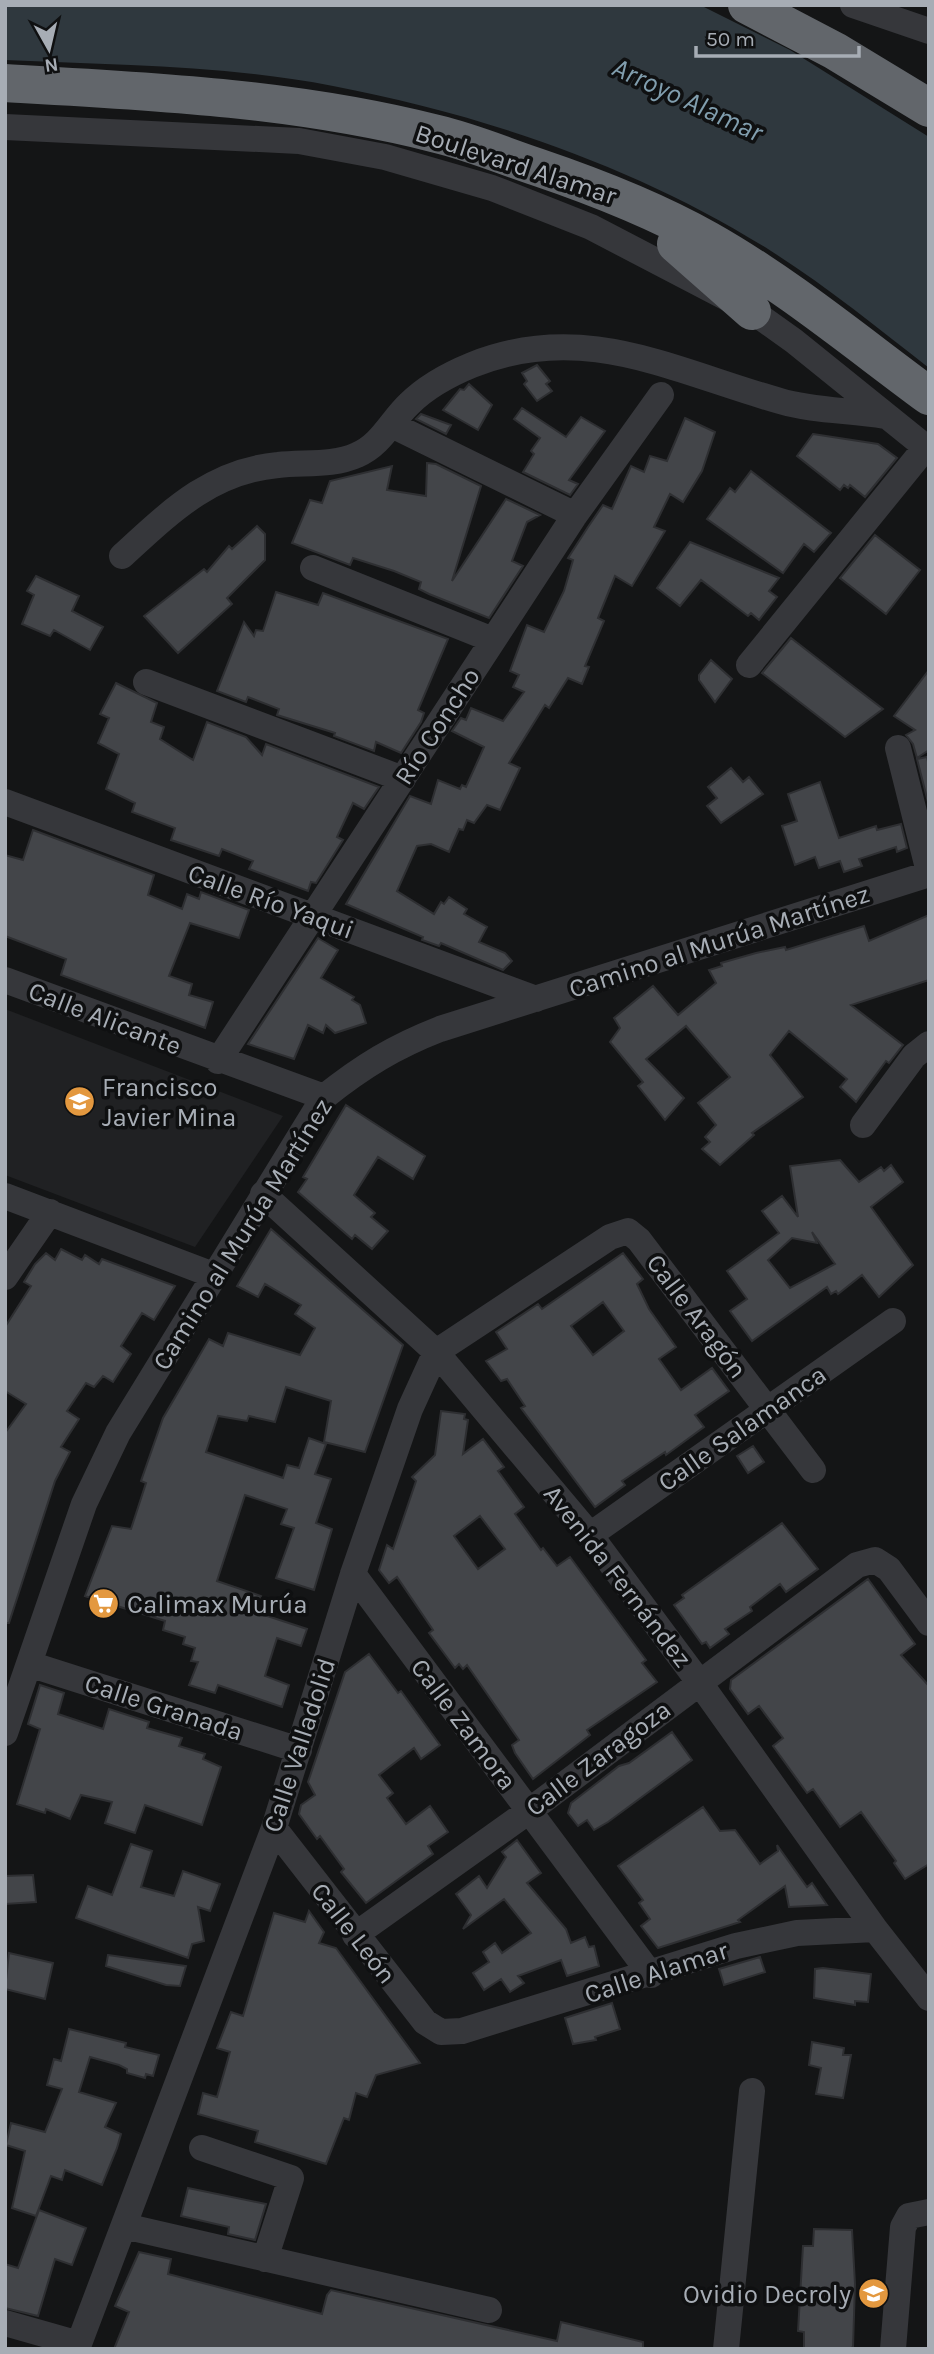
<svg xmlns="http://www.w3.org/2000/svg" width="934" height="2354" viewBox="0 0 934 2354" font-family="Karla,sans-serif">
<rect width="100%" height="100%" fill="#141516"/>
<path fill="#202123" d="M5 1009 283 1116 195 1247 5 1175Z"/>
<path fill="#2f383e" d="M5 5H700L790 50 929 137V368C878 328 826 286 771 251 640 168 485 115 333 86 225 65 114 65 5 60Z"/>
<path fill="#434549" stroke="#2e2f32" stroke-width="2" fill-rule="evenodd" d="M537 365 550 381 546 384 552 391 537 401 524 384 527 381 522 373Z
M469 384 492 405 478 430 443 410 460 389 464 390Z
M522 408 566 437 581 417 605 431 569 480 578 484 570 495 523 472 534 454 531 451 540 438 514 419Z
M421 414 451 425 446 434 416 419Z
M685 418 715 432 702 471 683 502 670 494 654 527 665 531 632 586 615 576 598 618 604 621 585 666 589 667 582 684 568 678 549 708 545 705 509 763 520 768 500 810 487 805 474 823 467 820 463 830 459 829 449 852 431 844 417 846 397 891 434 914 441 902 444 904 449 897 467 909 464 914 487 927 479 942 505 953 512 961 503 970 441 943 439 946 422 940 423 937 346 904 410 796 431 804 438 780 460 789 462 785 466 787 484 747 452 731 461 718 466 720 471 708 503 721 524 692 513 687 519 675 510 671 527 625 544 632 564 591 573 560 568 558 588 527 603 505 612 509 631 466 644 472 650 456 667 461Z
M813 434 878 444 897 458 865 497 850 485 848 488 844 485 840 490 797 456Z
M427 463 436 464 481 486 452 581 506 499 540 515 527 522 512 561 523 566 489 618 429 594 419 589 421 582 394 571 353 558 350 565 292 543 310 500 322 503 330 481 392 466 387 490 426 496Z
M751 471 831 533 814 552 804 544 783 573 707 519 730 488 735 492Z
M257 526 265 534V560L227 598 232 604 178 653 144 616 204 569 207 572 229 546 232 549Z
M875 535 920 570 886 614 840 578Z
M690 542 779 578 769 591 777 597 759 620 751 613 748 616 701 580 680 606 657 588Z
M36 576 79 596 72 611 103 627 90 650 54 630 50 636 22 624 34 595 27 591Z
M276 592 318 605 323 593 448 639 418 710 424 713 421 722 401 753 376 742 374 751 334 736 335 733 277 715 279 709 248 697 246 702 217 691 244 622 254 636 256 630 263 631Z
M791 638 849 683 883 709 845 737 762 673Z
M711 660 732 679 715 702 699 680V675Z
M929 670V750L917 758 913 744 906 735 915 730 894 716Z
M116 683 157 703 151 722 164 727 160 739 193 760 207 722 246 737 262 755 266 744 379 787 364 809 353 803 337 837 343 840 316 883 311 882 308 891 249 869 253 861 222 849 219 856 171 840 175 828 132 812 135 803 106 789 119 754 98 743 109 718 100 714Z
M927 757 929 766V806L917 759Z
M731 768 743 782 749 777 763 794 721 823 707 806 717 798 708 787Z
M820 782 839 838 876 826 877 830 901 824 907 848 897 852 896 847 859 859 862 866 844 872 840 861 819 868 815 857 795 865 782 826 797 821 788 794Z
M33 830 154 875 148 895 182 909 187 894 199 899 201 892 249 910 239 938 190 923 169 976 192 984 189 995 213 1002 205 1028 61 975 66 959 5 936V855L23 860Z
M929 915V980L851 1005 903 1045 889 1063 886 1061 856 1102 840 1087 847 1079 789 1031 770 1055 803 1097 752 1133 754 1135 720 1165 702 1149 710 1142 705 1137 716 1125 698 1103 730 1077 686 1026 646 1059 684 1098 665 1120 638 1086 643 1082 610 1042 620 1028 614 1018 653 986 678 1015 716 983 709 970 722 966 721 963 756 953 785 947 786 950 864 926 869 941Z
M318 938 338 950 321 978 354 997 352 1000 360 1005 366 1023 335 1033 326 1025 323 1033 308 1025 294 1059 248 1044Z
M346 1105 425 1156 413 1179 378 1157 354 1195 375 1213 371 1217 388 1231 372 1249 355 1235 352 1239 298 1192 307 1179 303 1177Z
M840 1160 859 1182 881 1167 884 1171 891 1165 903 1182 871 1207 913 1265 879 1297 862 1275 838 1294 836 1291 831 1294 827 1287 752 1341 730 1311 747 1299 727 1271 779 1233 762 1211 782 1196 798 1217 790 1166ZM812 1232 835 1264 790 1288 768 1260 792 1238 817 1243Z
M271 1229 403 1345 365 1452 324 1442 331 1401 286 1387 275 1422 249 1416 247 1421 218 1416 206 1452 283 1478 287 1465 299 1468 309 1438 326 1444 315 1474 331 1479 316 1523 332 1529 314 1590 276 1578 294 1528 281 1524 287 1509 245 1495 217 1581 261 1596 255 1612 307 1629 301 1646 277 1638 265 1676 289 1685 282 1707 218 1685 215 1693 189 1685 198 1662 191 1661 195 1648 183 1644 185 1637 163 1630 165 1621 85 1596 112 1526 131 1529 146 1483 141 1481 163 1418 209 1339 223 1346 228 1333 300 1355 315 1328 295 1314 301 1305 265 1284 258 1297 237 1286Z
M61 1249 82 1260 85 1255 99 1264 102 1259 175 1286 154 1320 142 1313 121 1346 131 1354 113 1382 103 1376 94 1387 86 1383 67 1411 79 1419 61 1447 70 1452 55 1481 9 1623H5V1433L26 1404 5 1391V1327L31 1286 24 1282 35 1264 46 1253 55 1260Z
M623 1253 643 1279 637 1284 649 1309 676 1347 659 1359 681 1390 712 1368 729 1391 695 1415 704 1427 666 1455 665 1452 622 1481 625 1485 595 1507 521 1408 525 1406 507 1379 501 1381 486 1361 507 1349 496 1332 538 1304 542 1309ZM603 1302 624 1331 593 1355 571 1326Z
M441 1411 465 1414 464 1419 468 1420 463 1454 483 1439 504 1467 498 1471 524 1507 515 1514 541 1550 543 1548 557 1566 570 1557 646 1660 642 1663 657 1682 587 1730 590 1735 533 1779 515 1753 512 1745 519 1740 467 1665 463 1669 459 1664 455 1668 429 1633 433 1630 397 1577 389 1583 379 1570 387 1545 393 1549 416 1481 412 1477 435 1455ZM480 1516 505 1549 478 1569 454 1536Z
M753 1446 764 1462 748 1473 737 1456Z
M782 1523 818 1569 786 1592 780 1584 750 1607 752 1611 725 1629 729 1634 710 1648 706 1642 702 1644 674 1605 684 1598 682 1595Z
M868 1579 915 1644 901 1655 929 1686V1864L905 1879 894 1863 896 1861 861 1812 840 1827 813 1789 807 1793 773 1746 783 1738 759 1706 748 1714 730 1689 731 1680Z
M369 1654 398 1693 401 1691 440 1745 421 1759 414 1748 379 1775 393 1793 387 1798 406 1824 430 1806 448 1832 428 1846 433 1854 366 1903 341 1872 344 1869 320 1836 317 1839 299 1814 301 1805 315 1795 308 1782 345 1672Z
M40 1685 64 1693 58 1714 103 1729 109 1709 149 1722 147 1728 182 1738 179 1746 205 1754 203 1759 221 1767 202 1825 145 1805 135 1833 105 1823 112 1802 81 1795 70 1819 46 1809 45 1813 17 1804 40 1729 28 1724Z
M672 1732 692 1760 608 1822 594 1830 587 1820 578 1826 568 1813 571 1803 619 1766 629 1763Z
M703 1807 720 1831 735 1830 760 1864 778 1851 777 1845 807 1887 812 1883 827 1905 789 1907 785 1886 738 1920 740 1922 658 1948 641 1926 650 1919 639 1903 643 1900 618 1866Z
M517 1840 541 1873 527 1883 566 1929 571 1943 585 1937 589 1947 594 1946 599 1966 567 1976 561 1960 518 1976 524 1983 510 1992 501 1979 484 1990 473 1973 489 1962 483 1952 495 1943 502 1953 531 1933 504 1899 463 1929 471 1915 456 1894 479 1876 487 1888 506 1857 502 1852Z
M131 1844 152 1851 141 1887 174 1896 183 1871 220 1884 210 1911 198 1907 204 1941 192 1944 188 1958 76 1918 88 1886 112 1895Z
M33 1875 36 1902 5 1904V1876Z
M309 1911 324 1932 319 1943 336 1948 420 2063 376 2075 367 2097 356 2093 349 2120 344 2118 326 2164 255 2142 258 2131 198 2114 203 2093 217 2097 230 2052 217 2048 231 2012 243 2016 274 1913 305 1922Z
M9 1953 53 1963 45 1999 5 1989Z
M108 1955 186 1966 180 1986 166 1985 106 1966Z
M760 1957 765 1972 724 1985 719 1969Z
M823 1968 871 1974 868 2002 855 2001V2005L814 1998 815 1969Z
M612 2003 620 2029 595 2037 596 2040 573 2044 565 2018Z
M69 2029 126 2043 125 2047 159 2055 153 2076 146 2074 145 2078 127 2073V2069L119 2065 90 2057 79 2092 116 2103 105 2127 121 2134 117 2148 102 2185 65 2170 62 2180 51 2176 36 2216 12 2208 25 2151 6 2145 11 2123 45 2132 62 2089 47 2085 54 2059 61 2061Z
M812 2042 844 2048 843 2055H851L843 2098 816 2094 821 2068 809 2065Z
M188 2188 266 2204 255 2240 228 2234 229 2227 181 2216Z
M39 2210 86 2228 72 2265 55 2259 38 2316 5 2308V2264L18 2268Z
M814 2229 852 2230 855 2284 853 2347 849 2349H804V2332L798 2331 803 2246H813Z
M139 2252 171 2259 168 2274 322 2314 327 2295 331 2290 557 2341 561 2322 643 2342V2349H114L129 2312 115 2306Z"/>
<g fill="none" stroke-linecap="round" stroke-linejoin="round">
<path stroke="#36373b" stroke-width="26" d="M853 5 929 31
M5 127 299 141 385 157 492 188 591 227 752 311 794 341 929 450
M392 425 575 515
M122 556C170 512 211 471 278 465 304 462 333 466 357 455 381 445 391 421 409 404 426 387 450 374 472 365 584 320 673 371 780 401 813 411 851 410 885 416
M313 568 493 640
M749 665 926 447
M146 682 403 779
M898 748 929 872
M5 802 536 999
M5 980 324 1097
M218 1061 575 515 661 395
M863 1125 914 1056 929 1044
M263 1194 436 1352 590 1535 699 1682 875 1929 929 1998
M5 1196 213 1275
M5 1277 50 1212
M590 1535 893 1321
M353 1574 651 1975
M29 1664 299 1750
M5 1733 84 1504 118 1433 324 1097C363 1066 394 1047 440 1029L929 874
M274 1828 425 2022 441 2032 462 2031 736 1946 797 1933 875 1929
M355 1935 529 1811 857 1565 875 1560 889 1569 929 1623
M202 2148 291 2178 265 2259
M124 2226 489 2310
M5 2323 79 2344
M77 2349 274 1828 353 1574 410 1409 436 1352 610 1237 628 1231 639 1240 813 1470
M726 2349 752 2091
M893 2349 903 2227 909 2216 929 2212"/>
<path stroke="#62666b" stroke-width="38" d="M747 5 835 51 929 108
M5 83C149 91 296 98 437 134 471 142 504 156 537 167 596 187 653 209 708 240 786 284 857 343 929 396
M676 244 752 311"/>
</g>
<defs>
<symbol id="school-disc" viewBox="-11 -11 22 22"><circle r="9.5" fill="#e3983f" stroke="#0f1011"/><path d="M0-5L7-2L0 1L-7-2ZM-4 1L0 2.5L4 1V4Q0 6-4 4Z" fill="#fff"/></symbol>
<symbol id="supermarket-disc" viewBox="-11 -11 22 22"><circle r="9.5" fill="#e3983f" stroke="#0f1011"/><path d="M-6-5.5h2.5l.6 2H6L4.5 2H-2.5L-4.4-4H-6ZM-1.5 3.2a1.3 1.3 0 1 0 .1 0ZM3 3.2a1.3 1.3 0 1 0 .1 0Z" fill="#fff"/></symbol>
</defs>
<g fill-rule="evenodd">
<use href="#school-disc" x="62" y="1084" width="35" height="35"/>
<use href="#supermarket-disc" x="86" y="1586" width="35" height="35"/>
<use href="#school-disc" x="856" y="2276" width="35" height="35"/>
</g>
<g text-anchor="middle" stroke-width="7" stroke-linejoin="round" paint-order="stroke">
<g font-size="26" fill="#a7adb5" stroke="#0f1011">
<text transform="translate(516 164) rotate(18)" y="9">Boulevard Alamar</text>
<text transform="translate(437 726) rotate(-57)" y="9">Río Concho</text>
<text transform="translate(271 901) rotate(20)" y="9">Calle Río Yaqui</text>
<text transform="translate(719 941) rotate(-18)" y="9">Camino al Murúa Martínez</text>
<text transform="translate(105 1018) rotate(21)" y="9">Calle Alicante</text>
<text transform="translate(242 1234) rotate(-58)" y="9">Camino al Murúa Martínez</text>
<text transform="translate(697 1316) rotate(53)" y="9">Calle Aragón</text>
<text transform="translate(742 1428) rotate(-35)" y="9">Calle Salamanca</text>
<text transform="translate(618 1576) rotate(52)" y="9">Avenida Fernández</text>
<text transform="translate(164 1707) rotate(18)" y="9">Calle Granada</text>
<text transform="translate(464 1724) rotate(53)" y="9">Calle Zamora</text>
<text transform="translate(299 1745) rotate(-72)" y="9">Calle Valladolid</text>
<text transform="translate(598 1758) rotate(-37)" y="9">Calle Zaragoza</text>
<text transform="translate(354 1933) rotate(52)" y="9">Calle León</text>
<text transform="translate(656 1972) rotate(-18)" y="9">Calle Alamar</text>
</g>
<g font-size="26" fill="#a7adb5" stroke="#0f1011" text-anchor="start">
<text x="102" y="1096">Francisco<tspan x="102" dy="30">Javier Mina</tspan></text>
<text x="127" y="1613">Calimax Murúa</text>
<text x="851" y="2303" text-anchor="end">Ovidio Decroly</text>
</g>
<g font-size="28" font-style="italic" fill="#819eae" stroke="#0f1011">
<text transform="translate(688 99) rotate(25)" y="10">Arroyo Alamar</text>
</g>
</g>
<rect width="934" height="2354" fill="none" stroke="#a7adb5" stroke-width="14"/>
<g transform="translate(49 49) rotate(172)" stroke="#0f1011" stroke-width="5" paint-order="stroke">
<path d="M0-5L12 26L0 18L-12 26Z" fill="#a7adb5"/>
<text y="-10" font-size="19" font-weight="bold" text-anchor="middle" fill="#a7adb5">N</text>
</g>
<path d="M696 46v10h163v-10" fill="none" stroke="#a7adb5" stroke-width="3.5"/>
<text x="706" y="46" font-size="21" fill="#a7adb5" stroke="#0f1011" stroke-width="5" paint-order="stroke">50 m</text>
</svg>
